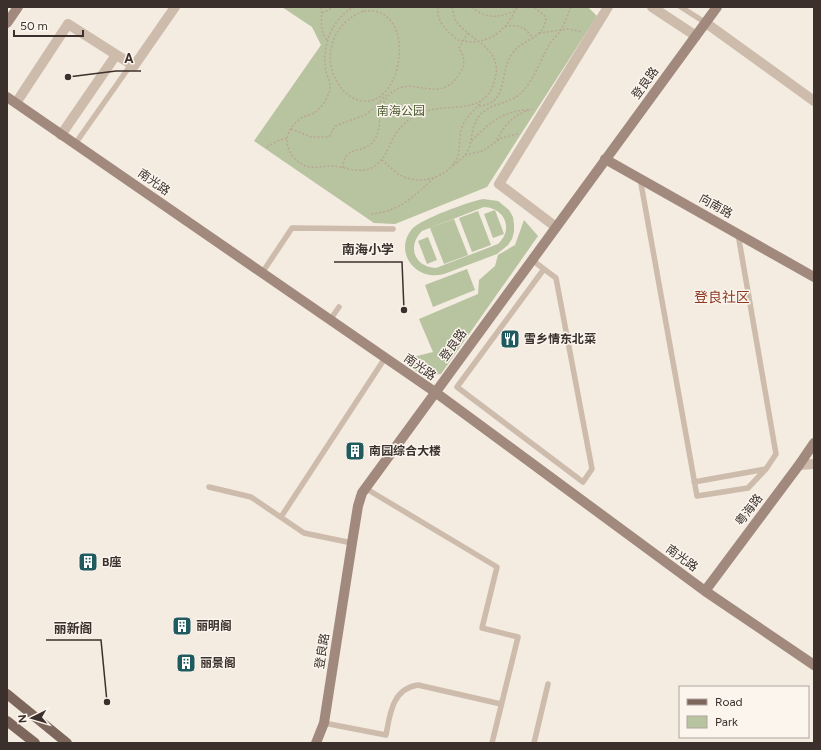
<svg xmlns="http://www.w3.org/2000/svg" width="821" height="750" viewBox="0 0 821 750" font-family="Figtree,'Noto Sans SC',sans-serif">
<rect width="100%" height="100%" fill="#f4ebe1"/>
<path fill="#b8c4a0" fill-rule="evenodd" d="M282 7H588L597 16 487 187 395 224 374 223 254 141 321 45 312 27Z
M483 199 498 201 509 210 513 217 514 224V232L512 239 508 245 497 254 444 274C416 282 393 252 412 229 421 219 468 202 483 199ZM484 207C505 208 514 229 498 244L436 268C414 267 407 246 422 231Z
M495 210 504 234 493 238 484 214Z
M478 211 491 245 472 252 459 218Z
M454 219 468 255 444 264 430 228Z
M524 220 538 236 441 374 424 376 405 364 417 356 433 352 419 319 478 294 479 280 495 266 498 255 515 245Z
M428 237 437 260 427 264 418 241Z
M467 269 475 290 433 307 425 285Z"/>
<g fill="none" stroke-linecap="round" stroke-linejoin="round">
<path stroke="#b9a596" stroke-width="1.5" stroke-dasharray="2 2" stroke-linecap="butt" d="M321 7C323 20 318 30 328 41
M355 7C334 15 323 43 325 64 325 72 329 78 330 85 331 94 322 108 314 113 311 115 306 115 303 117 293 123 284 135 288 147 291 156 298 163 306 166 313 169 322 166 330 166 342 166 354 172 366 170 370 169 374 167 377 164 384 159 386 152 390 145 395 131 407 119 420 113 449 101 489 119 496 74 500 47 469 40 456 21 454 18 453 11 452 7
M438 7C437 17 441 25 449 32 451 34 455 38 458 40 462 41 469 42 473 42 495 41 509 25 517 7
M472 7C485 19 500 18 514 11
M364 11C422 4 402 122 353 98 345 94 339 86 335 78 322 51 337 20 364 11Z
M322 13 334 7
M505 27C517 23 527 28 533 39
M539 33 569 29 582 32
M479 106C510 103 498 73 512 54 522 38 545 40 546 17L534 7
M291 129 311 137H329L335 126 365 115 375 107 386 95
M497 140C504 124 516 113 533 109
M472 141C487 124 506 109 529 110
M267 147 277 141 287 138
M465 155 483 151 501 138 518 134
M382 160C389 166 397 175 407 178 424 184 449 176 457 158 461 148 458 136 463 125 467 115 476 110 481 101
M453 165C480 149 465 133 480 115 491 102 510 105 522 92 534 80 540 61 548 47 551 40 557 36 561 30 565 23 568 14 571 7
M343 168C343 147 360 153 371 144 385 131 374 108 390 94 413 72 438 108 460 73 466 65 464 56 459 48L468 33
M371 214C401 211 414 196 435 177"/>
<path stroke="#cdbbac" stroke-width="5.5" d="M681 7 706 23
M75 144 132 63
M640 178 697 496 748 488 766 469
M532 260 556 278 592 469 583 482 457 387 544 269
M262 273 292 228 393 229
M330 320 339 307
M694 482 766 469 776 454 738 234
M209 487 251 497 304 533 352 543
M365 488 497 567 482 628 518 637 492 743
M281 517 385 358
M324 723 386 735C390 714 392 689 418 685L501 704
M534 743 548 684"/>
<path stroke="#cdbbac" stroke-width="10" d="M652 7 696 36
M706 23 814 101
M16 103 68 24 134 66 175 7
M61 135 116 55
M556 227 499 184 608 7
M799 465 814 464"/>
<path stroke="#a18a7d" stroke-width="10" d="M7 23 18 7
M7 97 435 392 705 591 814 665
M605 159 814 277
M705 591 799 465 814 443
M316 743 324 723 352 543 358 506 362 493 717 7"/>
<path stroke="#7d675c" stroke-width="10" d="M7 694 67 743
M7 721 35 743"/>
</g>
<defs>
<symbol id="restaurant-square" viewBox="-11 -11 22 22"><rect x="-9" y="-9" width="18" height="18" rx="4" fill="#1f5a5e" stroke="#fbf5ee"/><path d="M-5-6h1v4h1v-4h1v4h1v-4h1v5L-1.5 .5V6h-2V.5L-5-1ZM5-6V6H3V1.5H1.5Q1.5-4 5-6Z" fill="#fff"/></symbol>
<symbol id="building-square" viewBox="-11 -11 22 22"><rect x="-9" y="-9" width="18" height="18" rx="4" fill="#1f5a5e" stroke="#fbf5ee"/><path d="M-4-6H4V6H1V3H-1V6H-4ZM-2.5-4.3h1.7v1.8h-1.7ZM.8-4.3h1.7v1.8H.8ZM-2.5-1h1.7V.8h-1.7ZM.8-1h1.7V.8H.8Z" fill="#fff"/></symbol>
</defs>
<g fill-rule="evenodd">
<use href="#restaurant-square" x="499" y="328" width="22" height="22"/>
<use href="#building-square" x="344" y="440" width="22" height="22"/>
<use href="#building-square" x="77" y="551" width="22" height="22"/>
<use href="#building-square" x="171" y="615" width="22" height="22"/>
<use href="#building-square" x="175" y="652" width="22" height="22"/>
</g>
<g text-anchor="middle" stroke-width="3" stroke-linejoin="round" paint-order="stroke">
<g font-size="12" fill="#3b302b" stroke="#fbf5ee">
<text transform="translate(645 83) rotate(-54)" y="4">登良路</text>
<text transform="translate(154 182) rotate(35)" y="4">南光路</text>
<text transform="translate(716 206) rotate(29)" y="4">向南路</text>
<text transform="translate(453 345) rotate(-54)" y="4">登良路</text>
<text transform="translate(420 367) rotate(35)" y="4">南光路</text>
<text transform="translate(749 510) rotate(-53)" y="4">粤海路</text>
<text transform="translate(682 558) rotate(36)" y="4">南光路</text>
<text transform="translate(322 651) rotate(-81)" y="4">登良路</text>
</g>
<g font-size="12" fill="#4a5a2e" stroke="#fbf5ee">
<text x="401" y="115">南海公园</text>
</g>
<g font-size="12" font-weight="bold" fill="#3b302b" stroke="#fbf5ee" text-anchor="start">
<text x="524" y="343">雪乡情东北菜</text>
<text x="369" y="455">南园综合大楼</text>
<text x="102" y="566">B座</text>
<text x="196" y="630">丽明阁</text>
<text x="200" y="667">丽景阁</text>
</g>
<g font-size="14" fill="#8c3b22" stroke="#fbf5ee">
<text x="722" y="302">登良社区</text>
</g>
</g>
<path fill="none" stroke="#3b302b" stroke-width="1.5" d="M68 77L116 71H141M404 310L402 262H334M107 702L101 640H46"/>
<g fill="#3b302b" stroke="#fbf5ee" stroke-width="1.5">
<circle cx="68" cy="77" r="4"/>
<circle cx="404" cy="310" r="4"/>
<circle cx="107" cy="702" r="4"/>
</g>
<g font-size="13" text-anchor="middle" font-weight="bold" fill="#3b302b" stroke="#fbf5ee" stroke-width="3" stroke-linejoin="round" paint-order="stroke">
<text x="129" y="63">A</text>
<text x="368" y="254">南海小学</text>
<text x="73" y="633">丽新阁</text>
</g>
<rect width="821" height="750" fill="none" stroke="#3b302b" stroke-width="16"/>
<rect x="679" y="686" width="130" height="52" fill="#fbf5ee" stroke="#aea6a0"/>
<rect x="687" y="699" width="20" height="6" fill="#7d675c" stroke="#aea6a0"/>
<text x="715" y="706" font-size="12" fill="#3b302b">Road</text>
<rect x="687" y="716" width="20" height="12" fill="#b8c4a0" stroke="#aea6a0"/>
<text x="715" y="726" font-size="12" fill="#3b302b">Park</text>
<g transform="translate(32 718) rotate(265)" stroke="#fbf5ee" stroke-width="3" paint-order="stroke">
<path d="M0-3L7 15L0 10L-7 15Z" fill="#3b302b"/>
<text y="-6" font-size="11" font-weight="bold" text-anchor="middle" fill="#3b302b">N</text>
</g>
<path d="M14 30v6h69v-6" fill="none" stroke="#3b302b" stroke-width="2"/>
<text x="20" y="30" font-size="12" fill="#3b302b" stroke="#fbf5ee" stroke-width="3" paint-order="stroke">50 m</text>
</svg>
